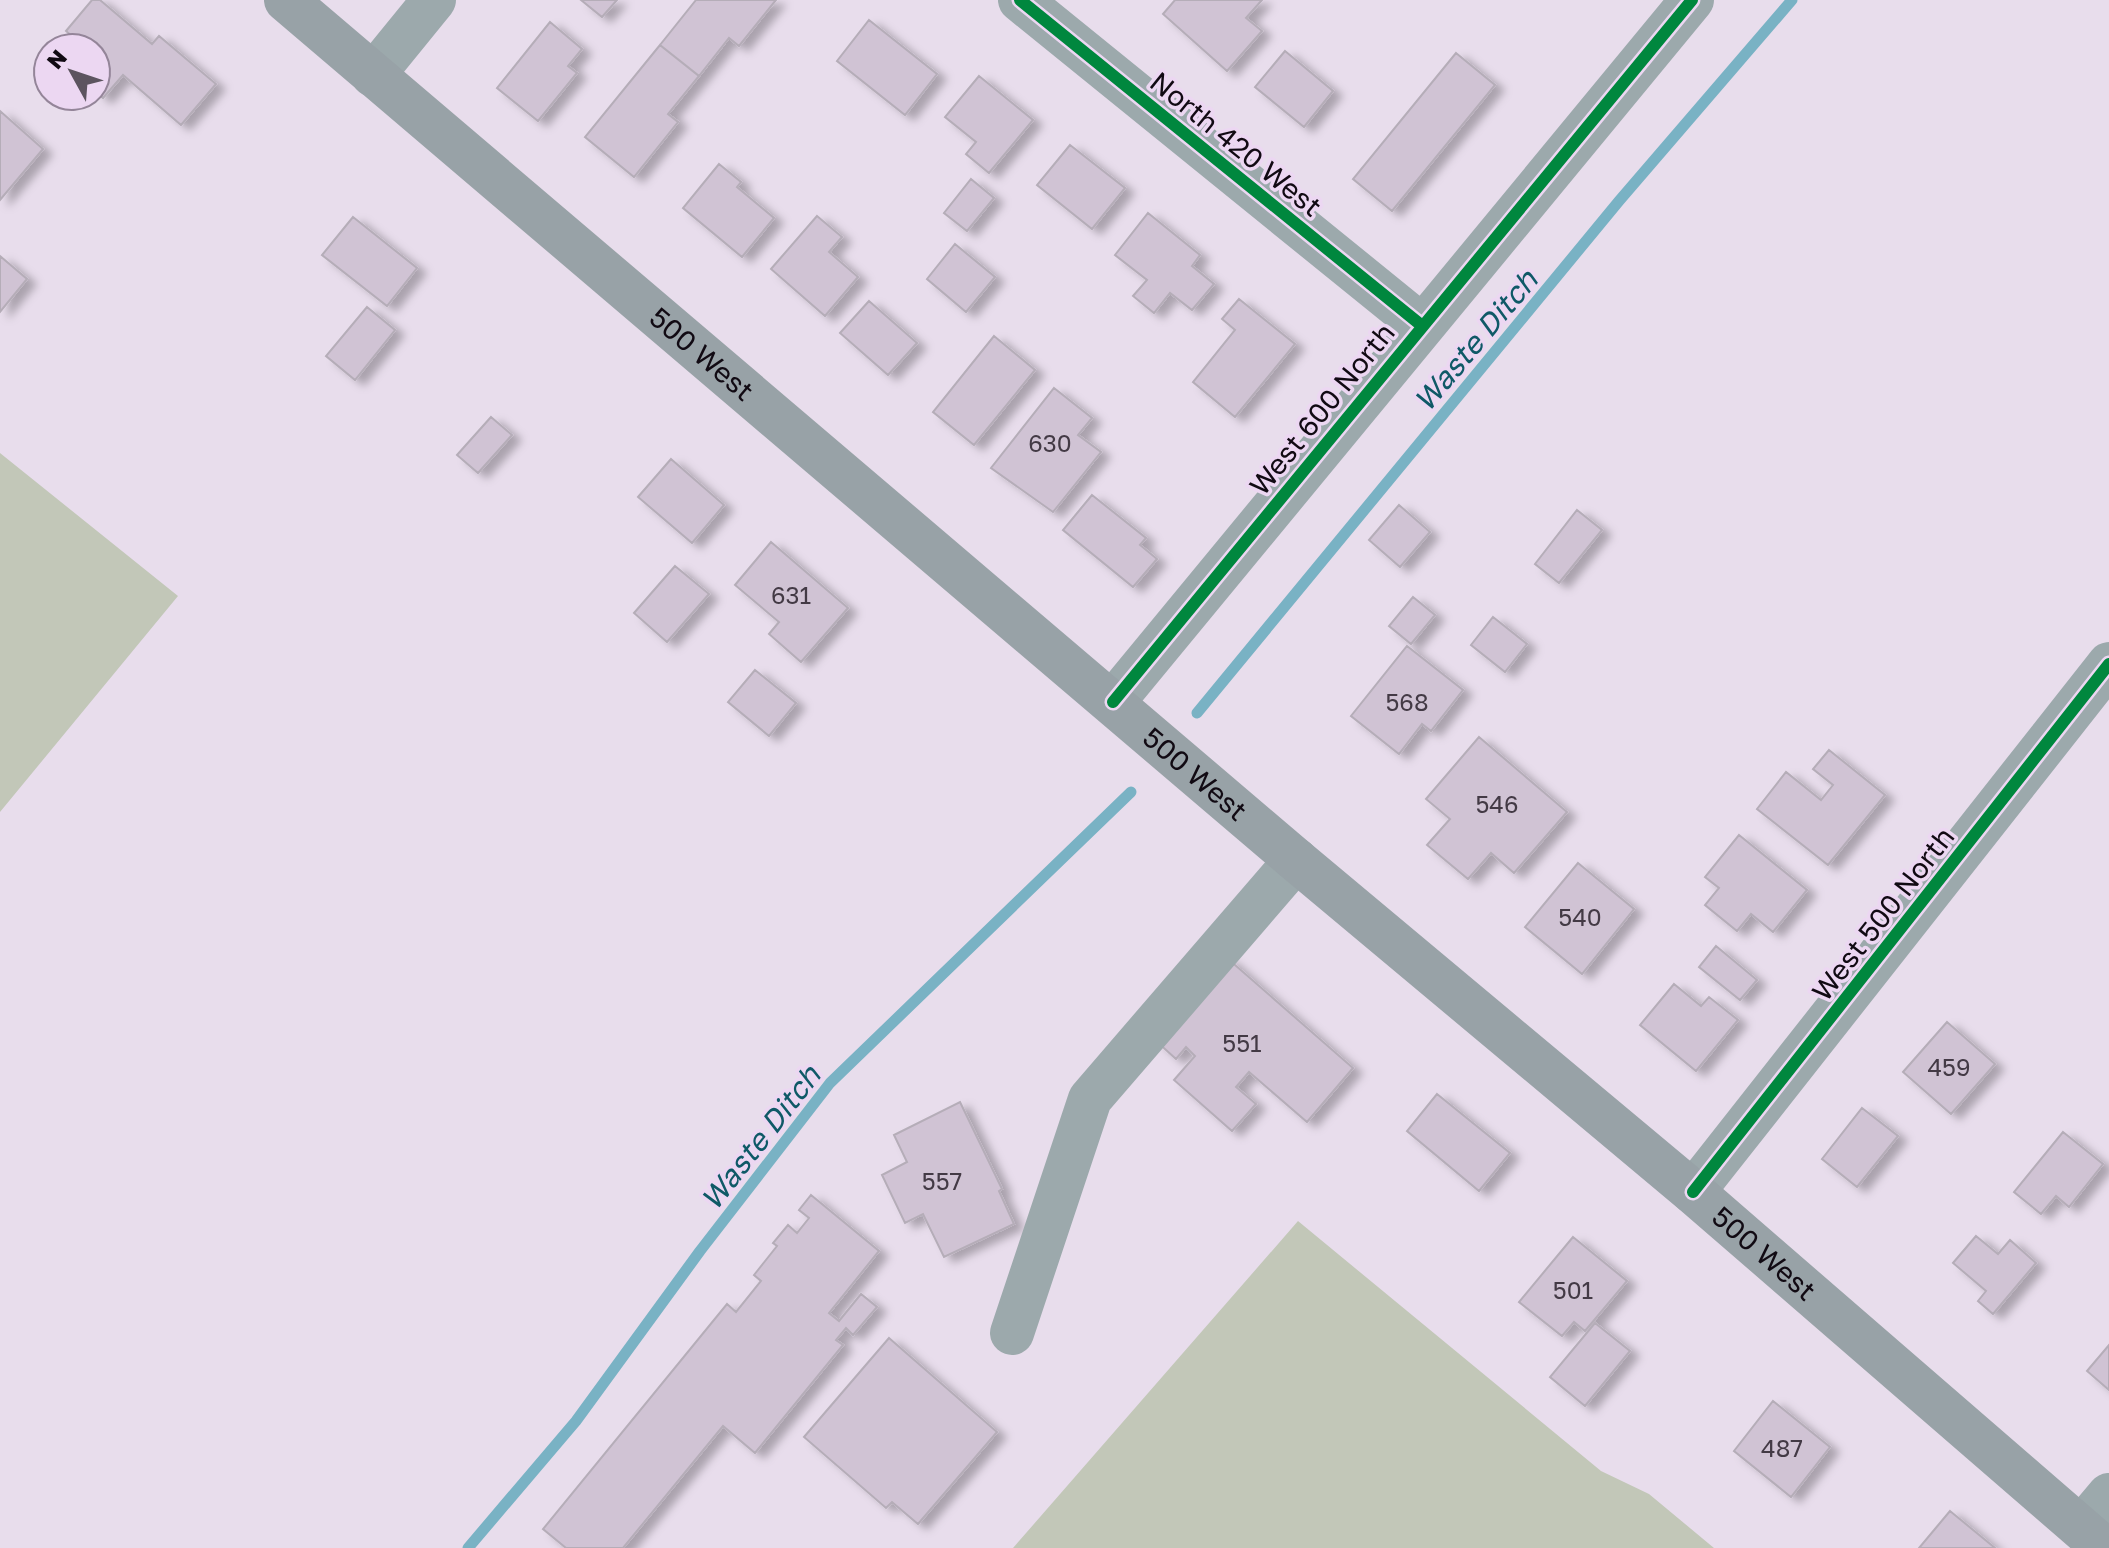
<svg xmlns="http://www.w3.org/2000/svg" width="2109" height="1548" viewBox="0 0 2109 1548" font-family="'Golos Text',sans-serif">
<defs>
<filter id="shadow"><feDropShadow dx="9" dy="5" stdDeviation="4" flood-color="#0004"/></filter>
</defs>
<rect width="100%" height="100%" fill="#e8ddec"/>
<path fill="#c2c7b8" d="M0 453 178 596 0 812Z
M1298 1221 1601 1471 1649 1494 1714 1548H1013Z"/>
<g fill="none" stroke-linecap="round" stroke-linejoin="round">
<path stroke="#79b2c4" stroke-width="11" d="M1197 713 1619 201 1792 0
M468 1548 576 1421 700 1251 830 1083 1131 792"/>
</g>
<path fill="#d0c3d4" stroke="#b5adb8" stroke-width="2" filter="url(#shadow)" d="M92 0H100L152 44 159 36 216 84 181 125 123 75 103 98 96 92V48H77L81 44 66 31Z
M581 0H617L602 17Z
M696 0H776L739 46 729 38 699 76 660 45Z
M1175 0H1262L1246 18 1262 31 1227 71 1163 14Z
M869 20 937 74 905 115 837 61Z
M550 22 582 49 568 66 577 73 538 121 497 88Z
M660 45 699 76 668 114 678 122 634 177 585 137Z
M1285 51 1333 91 1304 127 1255 87Z
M1456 53 1495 85 1392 211 1353 179Z
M979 76 1033 120 989 173 966 154 976 142 945 117Z
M0 111 43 149 0 200Z
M1070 145 1125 188 1092 229 1037 185Z
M719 164 741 182 737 187 774 218 742 257 683 208Z
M971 179 994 198 967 231 944 213Z
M1148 213 1200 255 1192 266 1214 284 1192 310 1170 293 1154 313 1133 296 1147 280 1115 255Z
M817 216 842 237 829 252 858 277 825 316 771 269Z
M353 217 417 268 387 306 322 255Z
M955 244 995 277 966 312 927 279Z
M0 256 27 279 0 312Z
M1239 299 1295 344 1235 417 1193 382 1235 330 1222 319Z
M869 301 917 343 888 375 840 333Z
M367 307 395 330 355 380 326 356Z
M994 336 1035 370 974 445 933 412Z
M1054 388 1092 418 1078 435 1101 452 1053 512 991 468Z
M491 417 512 435 478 473 457 455Z
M671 459 724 505 692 543 638 497Z
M1092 495 1146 538 1140 545 1157 559 1133 587 1063 530Z
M1399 505 1430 532 1400 567 1369 540Z
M1577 510 1602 530 1559 583 1535 564Z
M771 542 848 608 801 662 769 634 779 622 735 585Z
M675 566 709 594 667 642 634 613Z
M1413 597 1435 615 1411 644 1389 626Z
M1493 617 1527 644 1505 672 1471 645Z
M1407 646 1463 690 1431 731 1422 724 1399 754 1351 716Z
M755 670 796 703 769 736 728 702Z
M1479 737 1567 812 1514 873 1491 853 1468 879 1427 845 1450 819 1426 799Z
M1829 750 1885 795 1828 865 1757 809 1786 772 1821 800 1833 785 1813 769Z
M1739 835 1807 890 1773 932 1751 914 1737 931 1705 905 1719 888 1705 877Z
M1578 863 1634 909 1582 974 1525 927Z
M1716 946 1757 980 1740 1000 1699 967Z
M1227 958 1353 1068 1307 1122 1249 1072 1236 1087 1256 1104 1232 1131 1174 1080 1195 1056 1186 1047 1176 1059 1155 1040Z
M1674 984 1701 1006 1709 997 1738 1020 1696 1071 1640 1025Z
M1947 1022 1995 1064 1951 1114 1903 1072Z
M1437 1094 1510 1153 1479 1191 1407 1131Z
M960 1102 1002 1189 999 1191 1014 1224 944 1257 923 1214 905 1223 882 1175 907 1162 894 1135Z
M1862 1108 1898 1136 1857 1187 1822 1159Z
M2063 1132 2103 1164 2069 1207 2056 1196 2041 1214 2014 1192Z
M811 1195 879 1251 829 1313 839 1321 861 1294 877 1307 853 1335 846 1328 836 1340 843 1345 755 1453 723 1426 623 1548H566L543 1529 727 1304 736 1312 761 1281 754 1275 777 1246 773 1243 788 1225 797 1233 809 1218 799 1210Z
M1976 1236 1998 1254 2010 1240 2036 1263 1993 1314 1978 1301 1986 1291 1953 1263Z
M1573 1237 1627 1281 1585 1331 1574 1322 1562 1336 1519 1302Z
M1595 1323 1630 1351 1585 1406 1550 1377Z
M889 1338 997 1432 918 1524 892 1502 886 1508 804 1437Z
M2109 1345V1390L2087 1371Z
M1773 1401 1830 1447 1791 1497 1734 1451Z
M1950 1511 1995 1548H1919Z"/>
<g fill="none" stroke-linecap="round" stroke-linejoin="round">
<path stroke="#9ca9ac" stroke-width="44" d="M1020 0 1421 325
M373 75 434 0
M1113 702 1692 0
M1693 1192 2109 664
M1012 1333 1090 1099 1296 860
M2082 1527 2109 1495"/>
<path stroke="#98a2a7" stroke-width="44" id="s1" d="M286 0 1296 860 1693 1192 2104 1548"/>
<defs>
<path id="cycleway" d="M1020 0 1421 325
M1113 702 1692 0
M1693 1192 2109 664"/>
</defs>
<use href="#cycleway" stroke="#ecd7f2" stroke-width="17"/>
<use href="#cycleway" stroke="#00873e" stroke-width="12"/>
</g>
<g text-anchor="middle" stroke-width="7" stroke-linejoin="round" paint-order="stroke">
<g font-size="24" fill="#433a45">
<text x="1050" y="452">630</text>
<text x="791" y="604">631</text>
<text x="1407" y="711">568</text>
<text x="1497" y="813">546</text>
<text x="1580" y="926">540</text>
<text x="1242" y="1052">551</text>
<text x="1949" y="1076">459</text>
<text x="942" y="1190">557</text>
<text x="1573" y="1299">501</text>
<text x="1782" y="1457">487</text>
</g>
<g font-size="28" fill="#110a13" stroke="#ecd7f2">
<text transform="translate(1236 144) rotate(39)" y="10">North 420 West</text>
<text dy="10" stroke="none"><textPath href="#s1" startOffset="546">500 West</textPath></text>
<text transform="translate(1322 409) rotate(-51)" y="10">West 600 North</text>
<text dy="10" stroke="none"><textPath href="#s1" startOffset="1194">500 West</textPath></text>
<text transform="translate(1883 914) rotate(-52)" y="10">West 500 North</text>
<text dy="10" stroke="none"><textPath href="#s1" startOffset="1938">500 West</textPath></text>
</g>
<g font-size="30" font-style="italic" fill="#0f5967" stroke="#ecd7f2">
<text transform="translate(1476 341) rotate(-50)" y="10">Waste Ditch</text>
<text transform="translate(761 1138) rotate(-52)" y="10">Waste Ditch</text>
</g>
</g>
<g transform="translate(72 72) rotate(310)"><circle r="38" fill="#ecd7f2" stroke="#948599" stroke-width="2"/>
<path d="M0-6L14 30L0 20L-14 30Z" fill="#5c545f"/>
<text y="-12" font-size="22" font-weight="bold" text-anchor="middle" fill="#110a13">N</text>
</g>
</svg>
